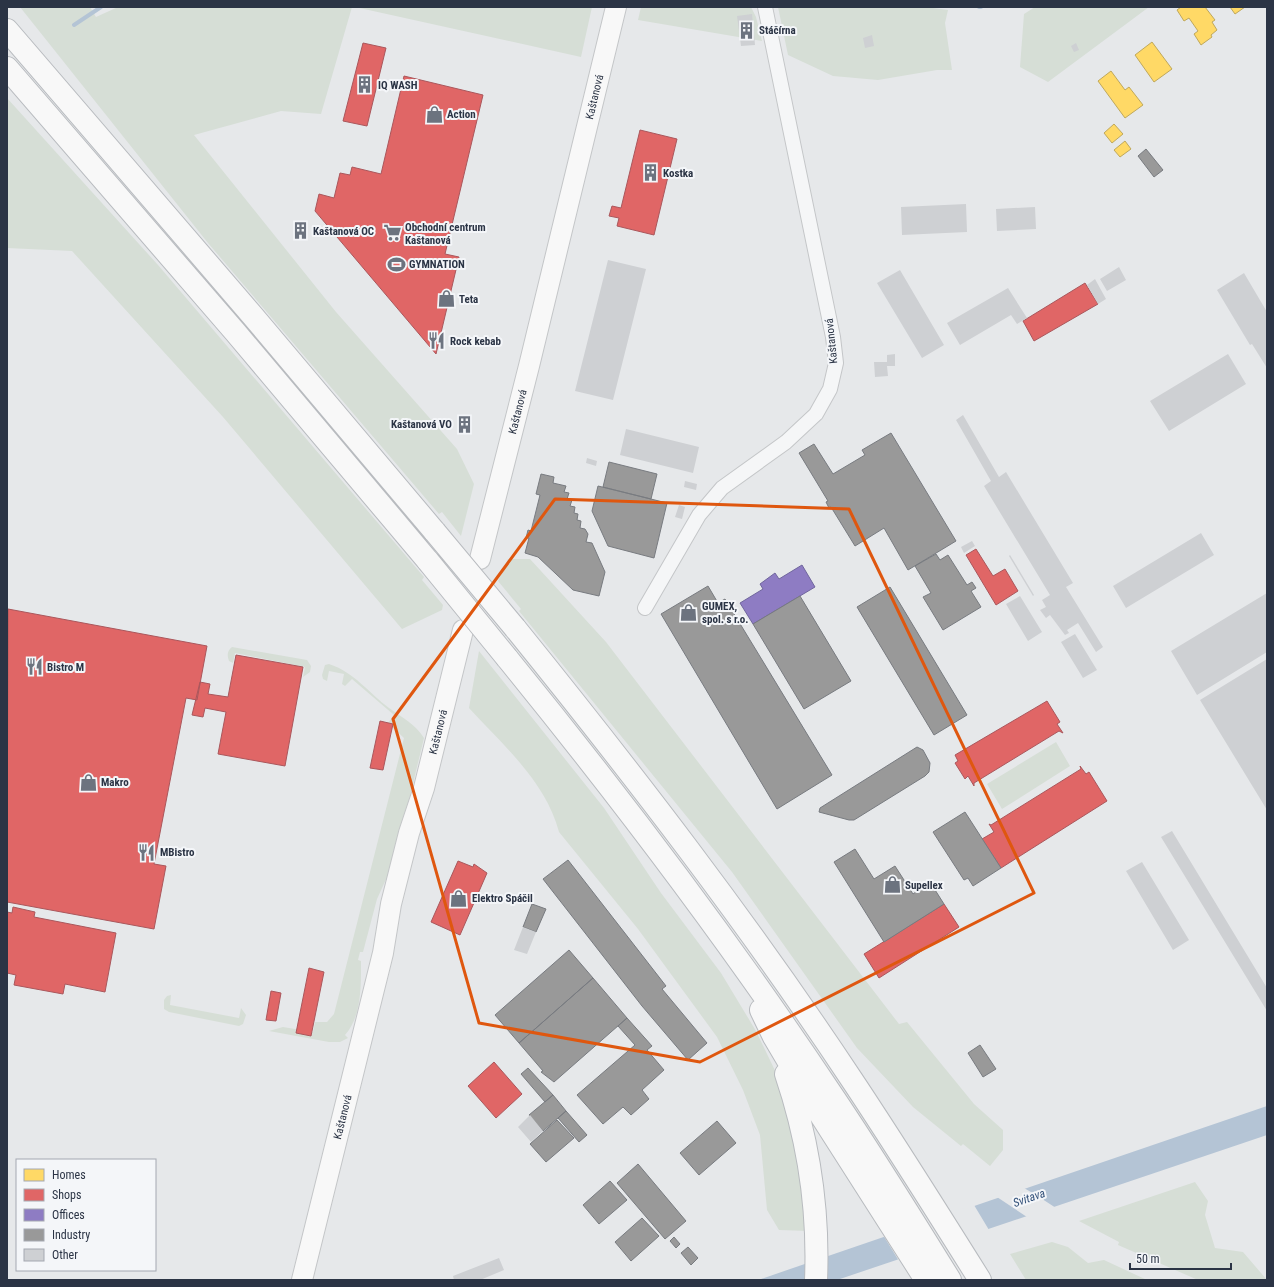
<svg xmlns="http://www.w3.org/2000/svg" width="1274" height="1287" viewBox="0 0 1274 1287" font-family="'Roboto Condensed',sans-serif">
<rect width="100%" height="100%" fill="#e6e8ea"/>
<path fill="#d6ded6" d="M20 7H90L96 17 118 7H352L321 114 281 111 194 135 336 312 457 449 474 484 461 536 442 512 439 514 208 243Z
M355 7H592L581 57Z
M641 7H751L756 17 762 41 638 20Z
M778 7H926L948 10 945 23 952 70H937L878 80 833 76 788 55Z
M1035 7H1149L1048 82 1020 67 1024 14Z
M7 98 158 265 424 577 422 580 443 605 442 610 402 629 223 417 72 251 7 248Z
M508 559H530L606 642 899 1024 907 1022 974 1104 1003 1130V1150L990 1166 963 1144 961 1146 913 1107 857 1048 732 872 519 611 521 609 498 581Z
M232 647 307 660 311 666 310 672 303 677 305 667 235 653 233 663 229 661C227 655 227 651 232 647Z
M479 651 604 808 661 893 721 973 756 1031 780 1081 795 1131 809 1231 779 1230 767 1210 760 1135 743 1090 717 1037 638 929 559 832C546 782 503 745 469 708Z
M329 664C354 672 369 693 389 708 403 718 415 724 424 738L394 862 377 899 363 952H360L358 960 361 961C361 985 362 1016 345 1035L348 1038 340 1042H329L269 1031 283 1027 313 1032 315 1022H327L334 1014 404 738 388 723 394 715 352 679 345 686 342 684 344 674 329 671 327 681 323 679 322 675 325 665Z
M1056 742 1070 766 1002 809 987 784Z
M171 995 170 1005 239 1018 241 1008 246 1015 243 1024 239 1026 169 1012 164 1009V1000L167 996Z
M1195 1182 1208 1201 1205 1215 1215 1248 1243 1252 1267 1280H1198L1118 1245 1119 1242 1079 1221Z
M1052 1242 1068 1247 1088 1263 1104 1260 1147 1280H1026L1010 1254Z"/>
<path fill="#b4c4d5" d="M1267 1106V1135L837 1280H758Z"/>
<path fill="#e6e8ea" d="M1024 1188 1036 1195 1056 1208 1027 1217 997 1197Z
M974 1205 989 1230 899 1261 883 1235Z"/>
<path fill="#ffd966" stroke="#bfa85c" d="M1181 7H1205L1215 20 1212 22 1217 30 1211 35 1212 37 1201 45 1194 34 1198 31 1189 18 1184 21 1177 10Z
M1230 7H1245L1235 14Z
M1152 42 1172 69 1154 82 1135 55Z
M1111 71 1125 90 1129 87 1143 105 1125 118 1098 81Z
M1114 124 1123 134 1112 143 1104 133Z
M1125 141 1131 149 1120 157 1114 150Z"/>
<path fill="#e06666" stroke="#aa575c" d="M363 43 386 48 367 126 343 121Z
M404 76 483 95 445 254 459 257 436 354 315 211 319 194 334 198 340 173 350 175 352 167 381 174Z
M640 130 677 139 654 235 617 226 619 218 609 216 612 206 621 208Z
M1085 283 1098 304 1034 341 1023 321Z
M976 549 993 576 1005 569 1018 591 996 605 966 555Z
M8 609 207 646 197 700 186 698 154 864 166 866 154 929 7 902Z
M236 655 303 667 285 766 218 754 226 712 205 708 203 717 192 715 200 682 210 684 208 694 228 697Z
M1047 701 1060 722 1057 724 1063 733 1059 731 974 783V786L968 776 965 779 955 763 958 761 955 755Z
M380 721 393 724 383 770 370 768Z
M1080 766 1086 774 1089 772 1107 801 1001 868 982 839 994 832 989 824 991 825 1081 769Z
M458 861 473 867 474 864 487 873 460 935 431 922Z
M944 904 959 927 879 978 864 954Z
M13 907 35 912 34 917 116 933 105 992 65 984 63 994 14 985 16 975 7 973V912L12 913Z
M309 968 324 972 311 1036 296 1033Z
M271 991 281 993 276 1021 266 1020Z
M494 1062 522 1094 496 1118 468 1086Z"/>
<path fill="#8e7cc3" stroke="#70669d" d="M802 565 815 587 753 624 740 603 763 589 760 584 775 573 779 579Z"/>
<path fill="#999" stroke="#787b80" d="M1146 149 1163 170 1154 177 1138 156Z
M299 226 305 232 300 236 295 230Z
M891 433 956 541 908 570 884 528 855 546 831 507 829 508 826 502 828 501 799 453 814 444 833 474 865 455 862 450Z
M609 462 657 474 651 499 603 487Z
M541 474 554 477 553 483 566 486 564 492 569 493 567 499 572 500 570 506 575 507 574 513 578 514 577 520 581 521 580 528 585 529 588 534 586 542 592 543 605 572 599 596 573 590 538 557 525 553 529 538H526L528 530 531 531 540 495 536 494Z
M598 486 667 503 654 558 608 546 592 511Z
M936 554 940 560 948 555 967 585 972 582 976 588 971 591 981 607 943 630 923 597 931 593 915 566Z
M708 586 718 603 725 599 832 775 777 809 661 614Z
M890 587 967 715 934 735 857 607Z
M800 596 851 681 804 709 753 624Z
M917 747 923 750 930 763 929 772 925 776 854 820H849L819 812 820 808Z
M965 812 1001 868 973 886 968 878 964 880 933 832Z
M855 849 874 879 895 866 913 894 930 882 944 904 884 942 834 862Z
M568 860 666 986 662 989 707 1043 688 1060 642 1006 543 879Z
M532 904 546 909 536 932 523 927Z
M569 950 593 978 519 1043 495 1015Z
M593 978 627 1018 554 1082 541 1072 543 1071 519 1043Z
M627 1018 652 1046 647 1050 664 1070 642 1090 649 1099 631 1115 623 1107 603 1124 577 1095 635 1045 618 1026Z
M980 1045 996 1069 983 1077 968 1053Z
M528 1068 553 1095 545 1102 521 1074Z
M553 1095 566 1111 543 1131 529 1115Z
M566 1111 587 1135 579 1142 558 1118Z
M557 1120 574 1138 546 1162 530 1144Z
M717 1121 736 1143 699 1175 680 1153Z
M638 1164 686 1221 665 1239 617 1183Z
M610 1181 627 1200 599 1224 583 1205Z
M642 1218 659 1236 631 1261 615 1242Z
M674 1237 680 1244 676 1248 670 1241Z
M688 1247 698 1258 691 1265 681 1253Z"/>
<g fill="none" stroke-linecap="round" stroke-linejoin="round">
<path stroke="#b4c4d5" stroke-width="4" d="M979 7H981
M74 25 101 7"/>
</g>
<path fill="#ced0d3" d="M752 14 755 45 741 46 737 16Z
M872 35 874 46 865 48 863 38Z
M1076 43 1079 50 1074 52 1071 46Z
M966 204 967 232 902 235 901 207Z
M1035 207 1036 229 997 231 996 209Z
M608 260 646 269 613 400 575 391Z
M1119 267 1126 280 1107 291 1100 279Z
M900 270 944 345 922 358 877 283Z
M1244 273 1267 312V368L1252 344 1250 345 1217 290Z
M1095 279 1106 299 1098 304 1087 285Z
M1008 288 1027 318 1017 324 1011 315 960 345 947 323Z
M895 354V366H887L888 376 875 377 874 362H887V355Z
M1228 354 1246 384 1169 431 1150 401Z
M963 415 999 477 1006 472 1073 583 1066 587 1103 647 1096 652 1078 623 1067 630 1069 633 1065 635 1050 615 1046 618 1040 610 1046 607 1042 600 1050 595 984 486 991 481 956 420Z
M626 429 699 447 693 473 620 455Z
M587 458 597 461 596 466 586 463Z
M685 481 697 484 696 490 684 487Z
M679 505 685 507 682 519 675 517Z
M1201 533 1214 555 1126 608 1113 586Z
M972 541 975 546 964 553 961 547Z
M1010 555 1034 595 1033 596 1009 556Z
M1267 593V652L1197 695 1171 651Z
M1020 596 1042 632 1028 641 1006 604Z
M1075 634 1097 670 1083 678 1061 642Z
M1267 659V810L1200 700Z
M1172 831 1267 988V1011L1161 837Z
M1142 862 1189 940 1173 950 1126 871Z
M523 927 536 932 527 954 514 950Z
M530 1115 543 1131 531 1142 518 1127Z
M499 1258 504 1270 480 1280H454L453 1276Z"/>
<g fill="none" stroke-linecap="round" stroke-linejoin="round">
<defs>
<path id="minor" d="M645 608 699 515 722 488 786 442 816 414 830 389 836 363 833 337 765 7"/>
<g id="secondary">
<path id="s1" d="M480 559 529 366 616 7"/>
<path id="s2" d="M302 1280 383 953 391 904 409 833 424 788 463 630"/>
</g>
<path id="motorway" d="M7 30 252 315 435 532
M7 68 236 333 428 561
M515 628C633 774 748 923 852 1080 896 1146 938 1213 980 1280
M507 658C621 798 730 942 830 1092 872 1154 911 1217 950 1280
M761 1010 774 1037 813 1103 926 1280
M786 1074C809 1142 819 1208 816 1280"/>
</defs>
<use href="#minor" stroke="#c4c6c8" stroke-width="16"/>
<use href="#secondary" stroke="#c4c6c8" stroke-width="22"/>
<use href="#motorway" stroke="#b8bbbf" stroke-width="24"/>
<use href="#minor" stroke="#f5f6f7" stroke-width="14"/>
<use href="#secondary" stroke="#f8f8f8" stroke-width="20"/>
<use href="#motorway" stroke="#f8f8f8" stroke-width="22"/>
<defs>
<path id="motorway-bridge" d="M435 532 515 628
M428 561 507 658"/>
</defs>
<use href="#motorway-bridge" stroke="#b8bbbf" stroke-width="24" stroke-linecap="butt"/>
<use href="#motorway-bridge" stroke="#f8f8f8" stroke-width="22"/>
</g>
<path fill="none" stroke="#df570f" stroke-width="3" stroke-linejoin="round" d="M555 499 849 509 1034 893 700 1062 479 1023 393 719Z"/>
<defs>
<symbol id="building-bare" viewBox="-9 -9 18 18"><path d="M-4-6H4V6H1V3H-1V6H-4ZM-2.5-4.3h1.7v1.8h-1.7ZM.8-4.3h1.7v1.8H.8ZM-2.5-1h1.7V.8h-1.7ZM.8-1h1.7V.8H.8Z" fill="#6c737f" stroke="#f4f6f9" stroke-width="2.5" paint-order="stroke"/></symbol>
<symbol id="shop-bare" viewBox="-9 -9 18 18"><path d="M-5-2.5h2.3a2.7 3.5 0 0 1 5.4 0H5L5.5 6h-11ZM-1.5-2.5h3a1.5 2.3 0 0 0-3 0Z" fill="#6c737f" stroke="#f4f6f9" stroke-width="2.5" paint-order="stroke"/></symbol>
<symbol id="supermarket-bare" viewBox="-9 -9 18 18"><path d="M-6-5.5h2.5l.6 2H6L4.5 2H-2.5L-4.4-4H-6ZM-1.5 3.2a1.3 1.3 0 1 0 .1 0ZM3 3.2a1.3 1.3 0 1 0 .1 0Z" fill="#6c737f" stroke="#f4f6f9" stroke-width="2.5" paint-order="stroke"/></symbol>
<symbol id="stadium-bare" viewBox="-9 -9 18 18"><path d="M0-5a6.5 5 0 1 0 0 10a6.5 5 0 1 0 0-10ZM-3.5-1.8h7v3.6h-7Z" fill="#6c737f" stroke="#f4f6f9" stroke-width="2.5" paint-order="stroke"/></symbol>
<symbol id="restaurant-bare" viewBox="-9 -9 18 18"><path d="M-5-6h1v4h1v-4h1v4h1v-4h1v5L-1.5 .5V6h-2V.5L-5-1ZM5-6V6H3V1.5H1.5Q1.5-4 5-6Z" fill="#6c737f" stroke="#f4f6f9" stroke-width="2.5" paint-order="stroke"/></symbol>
</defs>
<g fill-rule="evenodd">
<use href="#building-bare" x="734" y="18" width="25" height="25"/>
<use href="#building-bare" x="352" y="72" width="25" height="25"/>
<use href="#shop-bare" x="422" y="102" width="25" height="25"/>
<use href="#building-bare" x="638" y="160" width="25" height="25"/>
<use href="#building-bare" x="288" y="218" width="25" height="25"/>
<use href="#supermarket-bare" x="380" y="220" width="25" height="25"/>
<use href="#stadium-bare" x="384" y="252" width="25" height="25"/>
<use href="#shop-bare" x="434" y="286" width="25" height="25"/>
<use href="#restaurant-bare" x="424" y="328" width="25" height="25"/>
<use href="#building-bare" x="452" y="412" width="25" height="25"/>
<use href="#shop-bare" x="676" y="600" width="25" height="25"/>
<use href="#restaurant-bare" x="22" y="654" width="25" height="25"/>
<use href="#shop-bare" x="76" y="770" width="25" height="25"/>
<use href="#restaurant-bare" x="134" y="840" width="25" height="25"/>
<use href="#shop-bare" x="880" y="872" width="25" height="25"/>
<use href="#shop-bare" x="446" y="886" width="25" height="25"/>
</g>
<g text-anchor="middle" stroke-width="4" stroke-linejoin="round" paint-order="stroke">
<g font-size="11" font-weight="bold" fill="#2b3445" stroke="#f4f6f9" text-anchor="start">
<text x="759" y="34">Stáčírna</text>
<text x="378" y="89">IQ WASH</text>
<text x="447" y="118">Action</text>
<text x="663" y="177">Kostka</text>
<text x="405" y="231">Obchodní centrum<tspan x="405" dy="13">Kaštanová</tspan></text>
<text x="313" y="235">Kaštanová OC</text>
<text x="409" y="268">GYMNATION</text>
<text x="459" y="303">Teta</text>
<text x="450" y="345">Rock kebab</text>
<text x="452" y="428" text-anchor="end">Kaštanová VO</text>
<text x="702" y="610">GUMEX,<tspan x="702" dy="13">spol. s r.o.</tspan></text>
<text x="47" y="671">Bistro M</text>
<text x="101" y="786">Makro</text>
<text x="160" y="856">MBistro</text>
<text x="905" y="889">Supellex</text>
<text x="472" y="902">Elektro Spáčil</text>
</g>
<g font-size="11" fill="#2b3445" stroke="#f4f6f9">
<text dy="4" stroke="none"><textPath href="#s1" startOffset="476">Kaštanová</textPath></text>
<text transform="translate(831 341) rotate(-96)" y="4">Kaštanová</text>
<text dy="4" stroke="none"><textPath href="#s1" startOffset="152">Kaštanová</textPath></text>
<text dy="4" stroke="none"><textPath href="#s2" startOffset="565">Kaštanová</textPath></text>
<text dy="4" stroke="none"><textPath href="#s2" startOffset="168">Kaštanová</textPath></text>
</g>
<g font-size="12" font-style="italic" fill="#34527a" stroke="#f4f6f9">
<text transform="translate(1029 1198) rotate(-19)" y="4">Svitava</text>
</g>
</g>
<rect width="1274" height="1287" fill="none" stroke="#2b3445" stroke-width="16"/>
<rect x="16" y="1159" width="140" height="112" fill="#f4f6f9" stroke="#a4a8b1"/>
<rect x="24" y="1169" width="20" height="12" fill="#ffd966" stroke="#a4a8b1"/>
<text x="52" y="1179" font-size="12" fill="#2b3445">Homes</text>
<rect x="24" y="1189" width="20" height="12" fill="#e06666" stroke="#a4a8b1"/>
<text x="52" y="1199" font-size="12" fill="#2b3445">Shops</text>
<rect x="24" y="1209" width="20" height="12" fill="#8e7cc3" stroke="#a4a8b1"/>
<text x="52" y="1219" font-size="12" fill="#2b3445">Offices</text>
<rect x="24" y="1229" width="20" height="12" fill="#999999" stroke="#a4a8b1"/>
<text x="52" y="1239" font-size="12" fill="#2b3445">Industry</text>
<rect x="24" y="1249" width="20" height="12" fill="#ced0d3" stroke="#a4a8b1"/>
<text x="52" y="1259" font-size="12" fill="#2b3445">Other</text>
<path d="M1130 1263v6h101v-6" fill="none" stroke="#2b3445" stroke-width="2"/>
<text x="1136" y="1263" font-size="12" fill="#2b3445" stroke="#f4f6f9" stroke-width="3" paint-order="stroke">50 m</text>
</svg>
